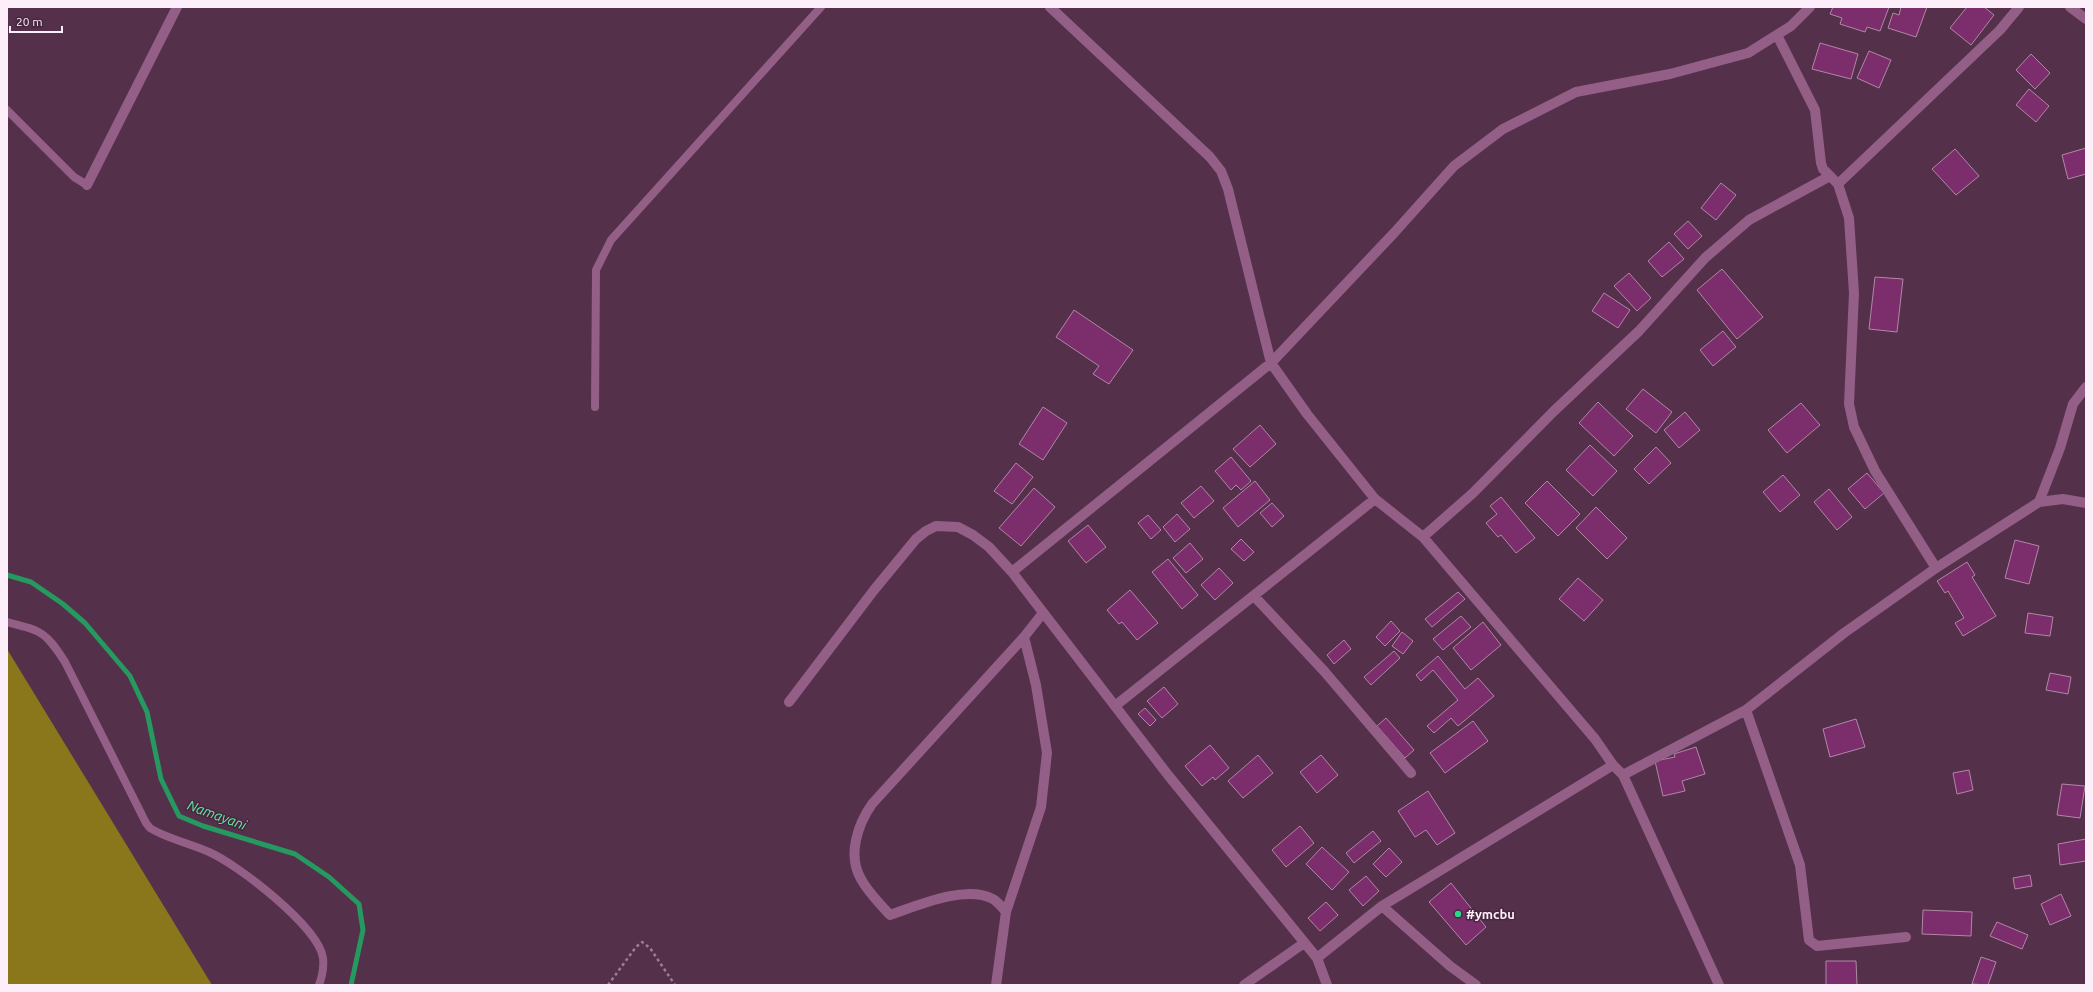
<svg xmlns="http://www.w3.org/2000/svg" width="2093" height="992" viewBox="0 0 2093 992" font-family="Ubuntu,sans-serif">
<rect width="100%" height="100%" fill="#54304b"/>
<path fill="#8a771c" d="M7 649 212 985H7Z"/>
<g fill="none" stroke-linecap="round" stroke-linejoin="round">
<path stroke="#259960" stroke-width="5" d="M7 575 31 582 63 604 85 623 130 676 147 712 161 779 179 816 203 826 295 854 329 877 359 904 363 930 351 985"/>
</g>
<path fill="#7b2d6c" stroke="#b187a6" d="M1833 7H1889L1880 31 1867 27 1865 32 1840 24 1842 18 1830 14Z
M1901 7H1927L1916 37 1888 28 1893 13 1899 15Z
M1967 7H1984L1994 15 1971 45 1950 28Z
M1820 43 1858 54 1851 79 1812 69Z
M1869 51 1891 60 1879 88 1857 78Z
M2031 54 2050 73 2035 89 2016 70Z
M2029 89 2049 106 2036 122 2016 105Z
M2086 148V174L2068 179 2062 155Z
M1955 149 1979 176 1956 195 1932 169Z
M1721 183 1736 195 1716 220 1701 208Z
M1688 221 1702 236 1688 249 1674 234Z
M1669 242 1684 259 1662 277 1648 261Z
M1722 269 1763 317 1737 339 1697 290Z
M1629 273 1651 298 1637 311 1614 286Z
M1875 277 1903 279 1897 332 1869 329Z
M1604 293 1630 310 1618 328 1592 311Z
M1074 310 1133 350 1109 384 1093 374 1099 366 1056 337Z
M1723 331 1736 347 1713 366 1700 350Z
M1643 389 1672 412 1656 433 1626 409Z
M1598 402 1633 436 1614 456 1579 423Z
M1801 403 1820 425 1787 453 1768 430Z
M1043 407 1067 423 1043 460 1019 444Z
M1685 412 1700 430 1679 448 1664 430Z
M1260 425 1276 444 1250 467 1233 449Z
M1590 445 1617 471 1593 496 1566 470Z
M1656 447 1671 463 1649 484 1634 469Z
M1231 457 1251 481 1241 490 1236 485 1231 490 1215 471Z
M1016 463 1033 477 1012 504 994 491Z
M1867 473 1884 493 1865 509 1848 489Z
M1783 475 1800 495 1780 512 1763 492Z
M1255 481 1270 500 1238 527 1223 508Z
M1547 481 1580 514 1558 536 1525 503Z
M1201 486 1214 501 1194 518 1181 503Z
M1034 488 1055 507 1021 546 999 528Z
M1829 489 1852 517 1837 530 1814 502Z
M1501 497 1535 538 1516 553 1501 535 1498 537 1486 523 1497 514 1490 506Z
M1272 503 1284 516 1272 527 1260 513Z
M1596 507 1627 538 1607 559 1576 528Z
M1177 514 1190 529 1175 542 1163 527Z
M1148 515 1161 530 1151 539 1138 523Z
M1088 525 1106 547 1086 563 1068 541Z
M1241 539 1254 552 1244 561 1231 549Z
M2015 540 2039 546 2029 584 2005 578Z
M1190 543 1203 559 1186 573 1173 558Z
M1168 559 1198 595 1182 609 1152 572Z
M1967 562 1975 575 1972 577 1996 616 1963 636 1955 623 1964 618 1948 591 1945 593 1937 581Z
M1219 568 1233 583 1215 600 1201 585Z
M1578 578 1603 600 1584 621 1559 599Z
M1130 590 1158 623 1137 640 1122 622 1119 624 1107 610Z
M1458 592 1465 599 1432 627 1425 619Z
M2028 613 2053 617 2050 636 2025 633Z
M1461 616 1471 627 1443 650 1433 639Z
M1391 621 1400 631 1385 646 1376 637Z
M1483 622 1501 645 1471 670 1453 648Z
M1402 632 1413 641 1403 654 1392 646Z
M1344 640 1351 649 1334 664 1327 655Z
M1394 651 1400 658 1371 685 1364 677Z
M1438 656 1465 689 1478 678 1494 696 1458 726 1451 718 1434 733 1427 726 1458 700 1433 670 1421 681 1416 675Z
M2050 673 2071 677 2068 694 2046 690Z
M1164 687 1178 704 1162 718 1147 701Z
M1145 708 1156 720 1150 726 1138 714Z
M1386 718 1414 750 1405 758 1377 726Z
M1856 719 1865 747 1830 757 1823 729Z
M1473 721 1488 741 1445 773 1430 753Z
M1210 745 1229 768 1215 780 1213 777 1202 786 1185 766Z
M1696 747 1705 774 1682 781 1685 791 1663 796 1655 761 1675 757 1674 754Z
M1258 755 1273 773 1243 798 1228 781Z
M1321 755 1338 775 1317 793 1300 772Z
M1969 770 1973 790 1957 794 1953 773Z
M2062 784 2085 786 2080 818 2057 815Z
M1428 791 1455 833 1437 845 1426 830 1415 837 1398 811Z
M1300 826 1314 843 1286 867 1272 850Z
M1373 831 1381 841 1354 863 1346 853Z
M2086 839V861L2060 865 2058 844Z
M1322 847 1349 872 1332 890 1306 864Z
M1389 848 1402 862 1386 877 1373 864Z
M2030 875 2032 886 2015 889 2013 878Z
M1366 876 1379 891 1363 906 1349 890Z
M1451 883 1486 927 1466 945 1429 902Z
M2061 894 2071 916 2050 925 2041 904Z
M1326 902 1338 915 1320 931 1308 918Z
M1923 910 1972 912 1971 936 1922 934Z
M1997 922 2028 935 2022 949 1990 936Z
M1981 957 1996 962 1988 985 1972 984Z
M1826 961H1856L1857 985H1826Z"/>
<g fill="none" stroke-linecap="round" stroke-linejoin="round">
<path stroke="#9a7f93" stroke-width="2.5" stroke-dasharray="3 3" stroke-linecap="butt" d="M608 985 636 947 642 942 650 948 675 985"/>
<path stroke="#945f87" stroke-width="8" d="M7 110 74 177 87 185
M595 407 596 270 611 240 821 7
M7 622C42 631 45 631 65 662L146 823 150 828C165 838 192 844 209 852 237 864 319 927 323 958 324 967 322 977 319 985"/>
<path stroke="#945f87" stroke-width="10" d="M1050 7 1210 157 1221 171 1228 189 1271 363 1307 414 1375 499 1423 537 1595 739 1613 765 1623 775 1719 985
M2070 7 2086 19
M1838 184 2000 30 2019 7
M87 185 177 7
M2039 502 2060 448 2073 404 2086 387
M1423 537 1473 493 1554 411 1639 331 1705 258 1749 220 1830 176
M1936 568 2039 502 2063 499 2086 503
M1012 572 1271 363 1394 233 1454 166 1503 129 1576 92 1670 74 1748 53 1791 26 1810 7
M1254 596 1324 671 1411 773
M789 702 874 590 916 539 926 531 936 526 958 527 973 535 989 547 1012 572 1168 775 1317 958 1327 985
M1115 706 1375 499
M1746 710 1800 865 1809 940 1817 946 1906 937
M1623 775 1746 710 1844 633 1936 568 1875 471 1854 427 1849 404 1854 293 1849 218 1838 184 1823 169 1821 163 1815 110 1777 35
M1382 906 1450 966 1476 985
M1006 912C1002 907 998 902 993 899 966 884 916 906 890 915 880 904 868 892 861 879 847 855 858 824 872 804L1024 637 1043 613
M1317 958 1382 906 1613 765
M996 985 1006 912 1041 807 1047 753 1036 685 1024 637
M1244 985 1304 943"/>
</g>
<circle fill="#27d885" stroke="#482640" stroke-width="1.5" cx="1458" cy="914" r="4"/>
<g text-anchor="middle" stroke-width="3" stroke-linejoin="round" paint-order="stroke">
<g font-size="13" font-weight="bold" fill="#fdeff9" stroke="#482640" text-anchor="start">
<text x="1466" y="919">#ymcbu</text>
</g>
<g font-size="14" font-style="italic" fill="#5eeb9e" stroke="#482640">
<text transform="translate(217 815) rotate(20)" y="5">Namayani</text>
</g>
</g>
<rect width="2093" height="992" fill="none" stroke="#fdeff9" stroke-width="16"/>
<path d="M10 26v6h52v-6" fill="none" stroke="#fdeff9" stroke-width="2"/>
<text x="16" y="26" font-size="12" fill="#fdeff9" stroke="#482640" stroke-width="3" paint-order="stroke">20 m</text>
</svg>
